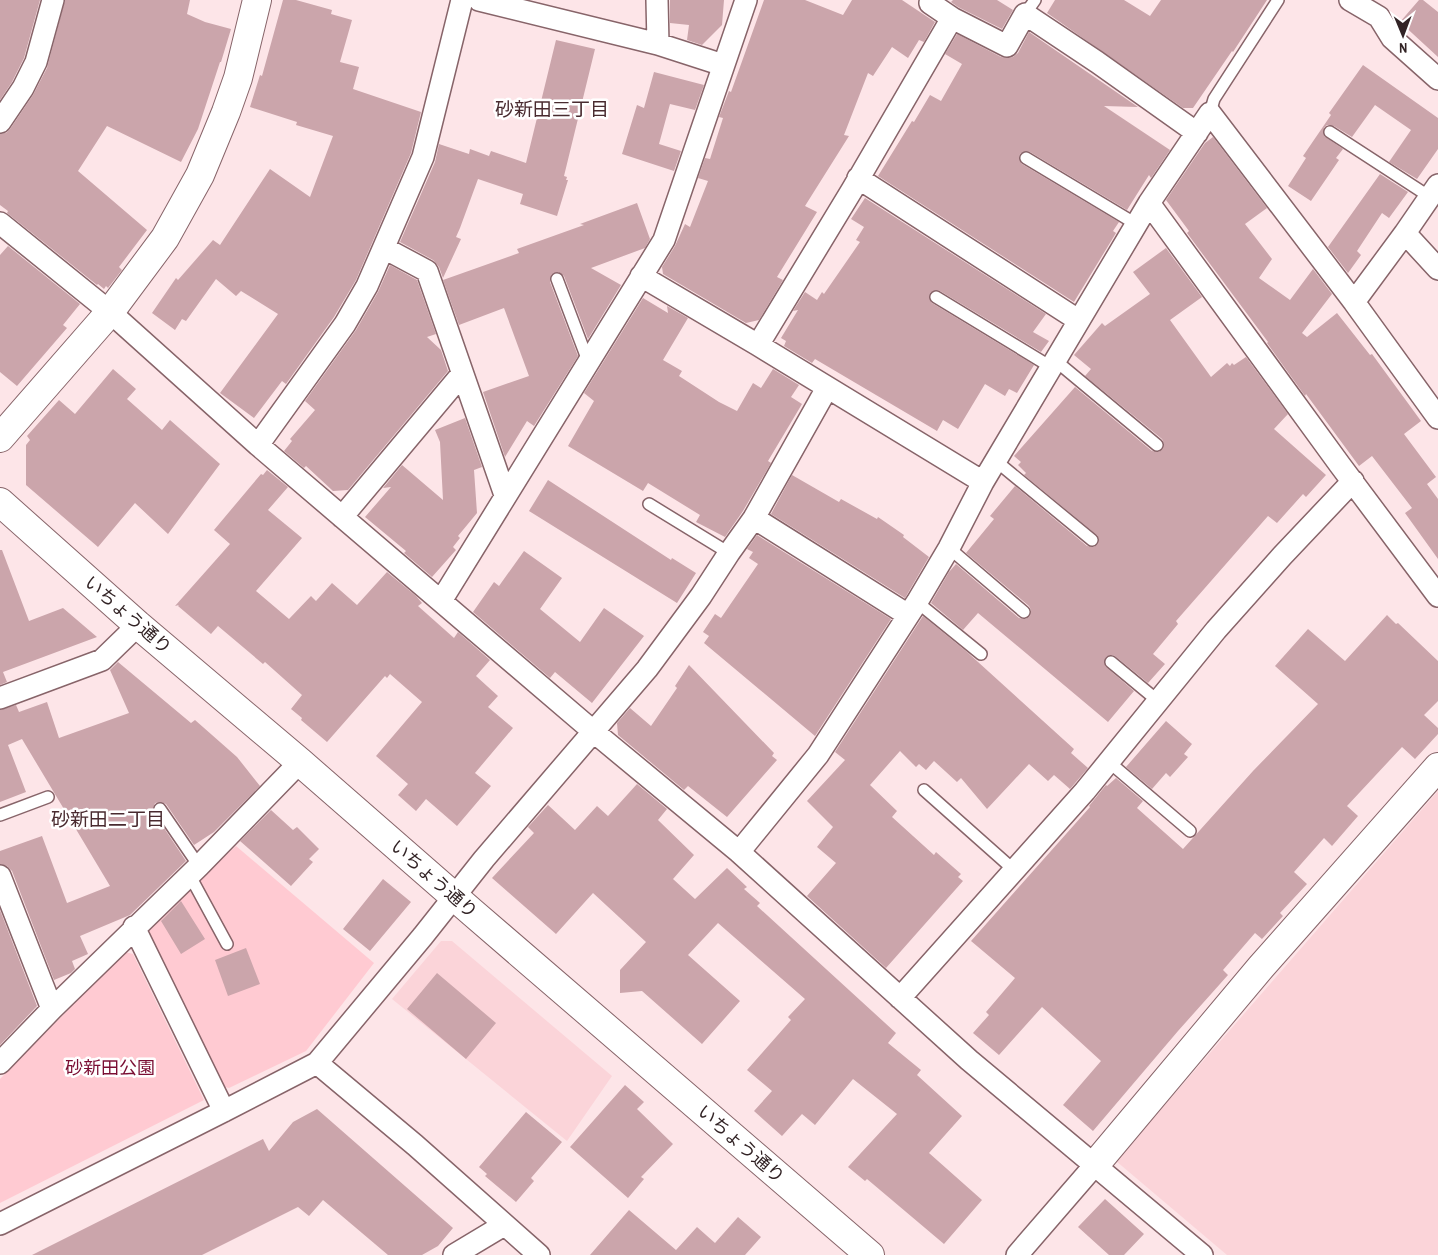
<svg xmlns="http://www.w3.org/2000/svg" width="1438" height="1255" viewBox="0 0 1438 1255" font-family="'Archivo Narrow','Noto Sans JP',sans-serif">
<rect width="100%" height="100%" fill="#fde5e8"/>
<path fill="#fbd4d9" d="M1438 791V1255H1227L1116 1161Z
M441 941H452L612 1076 567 1141 392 999Z"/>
<path fill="#ffcad2" d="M236 846 374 963 306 1051 229 1088 221 1086 146 935 147 927Z
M125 952 133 954 204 1100 0 1203V1079Z"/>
<path fill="#cba5ab" d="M0 0H40L24 58 12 82 0 100Z
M65 0H190L187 14 205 22 231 29 221 62H220L198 129 181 162 107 126 78 171 147 230 119 267 122 270 108 288 106 286 104 289 98 284 97 285 7 213 8 211 0 205V134L6 133 10 129 33 95 47 68Z
M283 0H296L332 10 331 14 352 20 340 62 359 67 353 89 421 112 411 153 356 280 334 317 286 384 282 381 254 418 220 393 278 314 241 291 236 296 216 279 186 321 182 319 175 330 152 313 176 278 178 280 213 240 220 245 270 169 310 197 333 136 296 125 297 122 250 107 260 75 262 76Z
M670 0H724L722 25 702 45 687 40 689 25 670 23Z
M764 0H805L843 15 852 0H902L935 22 924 42 919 40 908 58 892 47 873 76 868 73 844 135 849 136 805 206 817 212 777 277 783 280 759 320 746 323 663 274 662 267 675 246 685 224 690 227 708 181 698 178 705 158 710 159 723 118 719 117 729 91 731 92Z
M953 0H997L1013 10 1002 29 958 7 951 2Z
M1055 0H1124L1150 16 1161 0H1267L1233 52 1232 51 1193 108H1183L1047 13Z
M1419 0H1423L1438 12V57L1400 22Z
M1029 32 1138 107 1104 106 1170 150 1151 178 1149 175 1127 210 1030 152 1026 151 1020 154 1019 158 1022 164 1119 222 1113 231 1116 233 1074 302 878 176 912 121 914 122 930 95 941 101 962 64 945 54 957 34 1001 57 1007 58 1013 57 1018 53Z
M556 40 595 49 564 176 567 177 566 180H568L557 216 520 204 523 194 478 179 460 228 456 237 461 239 443 278 439 267 433 260 400 242 435 162 439 144 469 154 470 149 489 156 491 151 526 163Z
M1363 65 1438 118V149L1417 179 1389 162 1411 130 1375 105 1352 137 1334 126 1327 125 1324 128V136L1343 149 1336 158 1339 160 1311 201 1288 186 1306 158 1303 156 1331 115 1329 113Z
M654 72 704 85 695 110 670 104 659 144 681 151 674 171 622 154 637 105 644 108Z
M1213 137 1267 208 1245 224 1272 259 1259 278 1290 300 1313 269 1332 294 1302 333 1307 337 1337 313 1370 355 1372 354 1421 421 1404 434 1436 477 1427 484 1438 499V559L1405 513 1412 508 1372 456 1359 466 1306 394 1305 396 1267 343 1268 342 1187 233 1189 231 1166 200 1205 143Z
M1380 174 1408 192 1389 218 1382 213 1357 251 1361 255 1348 273 1328 247Z
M865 198 1046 314 1033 332 1049 341 1041 352 940 291 936 290 930 293 929 297 932 303 1034 365 1017 393 1009 389 1005 396 985 384 958 429 943 420 937 431 815 359 812 363 784 346 786 341 781 338 798 310 793 311 805 292 817 300 822 292 824 294 860 242 856 240 864 227 851 219Z
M637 203 650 239 645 248 591 268 621 285 588 339 564 276 558 272 551 275 550 282 578 356 534 426 527 421 505 457 483 392 529 376 504 308 459 325 443 280 519 253 517 249 584 225 580 224Z
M8 246 80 304 63 325 67 328 17 386 0 372V255Z
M1166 248 1202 297 1170 320 1211 377 1227 363 1230 366 1232 363 1234 365 1246 357 1288 414 1274 429 1326 475 1306 497 1303 494 1277 523 1268 516 1176 621 1178 624 1153 654 1165 664 1148 683 1115 656 1112 655 1106 657 1104 661 1106 667 1134 691 1108 722 978 613 963 630 931 603 949 572 956 564 1019 618 1026 619 1030 616 1031 610 1029 606 966 553 994 519 990 516 1015 486 1087 546 1094 547 1098 544 1099 538 1097 535 1024 475 1026 473 1018 465 1021 462 1014 456 1075 387 1152 451 1159 452 1163 449 1164 443 1162 439 1085 376 1091 369 1074 355 1102 323 1105 326 1150 294 1133 272Z
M390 265 417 280 436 334 427 337 441 350 448 371 348 490 333 491 306 466 304 468 284 451 292 441 290 439 315 410 305 401 356 330 378 292Z
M643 298 668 313 667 306 688 318 663 360 682 371 679 376 719 402 737 411 753 383 761 388 773 369 799 385 791 397 802 404 768 461 771 463 743 511 725 537 696 522 700 515 648 483 643 491 568 446 594 401 584 393Z
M113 369 136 389 127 399 162 430 170 420 220 464 168 534 135 503 98 547 26 485V445L30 440 27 436 59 400 75 414Z
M465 418 482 467 474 470 477 513 458 536 460 538 453 547 456 550 432 577 404 553 406 551 365 517 391 487 383 488 402 465 443 500 440 442 435 430Z
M267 470 288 487 268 510 302 538 256 591 289 619 311 596 316 601 332 583 357 605 387 572 416 596 422 603 418 606 454 638 458 632 490 660 476 676 498 696 488 707 513 728 475 773 491 786 457 826 426 799 416 811 398 795 408 784 376 756 422 702 390 674 387 678 385 676 327 742 301 720 302 718 291 709 302 695 265 662 263 664 218 626 211 634 178 606 179 605 175 606 230 544 214 530 261 474 263 475Z
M792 475 839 502 841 499 877 519 878 517 904 535 903 537 929 557 905 598 771 514Z
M548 480 671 560 672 558 696 573 677 603 529 511Z
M757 535 891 619 815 736 704 643 709 636 703 632 715 614 721 618 758 564 749 558 753 552 747 549Z
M0 550H2L29 621 63 608 97 637 3 672 7 682 0 685Z
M524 551 562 578 540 609 580 642 604 608 644 636 592 703 555 672 550 678 473 612 494 582 499 586Z
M1387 615 1396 624 1398 623 1438 661V701L1424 715 1438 728V734L1415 759 1402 747 1347 806 1358 816 1332 846 1324 838 1294 872 1307 884 1280 913 1283 916 1262 939 1255 933 1223 970 1228 975 1178 1031 1093 1131 1063 1105 1101 1061 1042 1007 999 1055 973 1033 989 1015 986 1012 1015 978 971 941 1090 807 1089 806 1106 785 1107 786 1116 778 1143 801 1137 808 1183 849 1253 771 1318 704 1275 666 1308 629 1345 661Z
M923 616 967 652 1074 749 1071 753 1088 768 1070 789 1054 775 1048 781 1029 764 987 809 961 778 957 782 934 761 926 770 919 764 916 767 900 751 870 785 897 811 892 817 934 855 936 852 961 874 958 877 963 881 886 968 807 896 836 863 817 847 833 827 807 801 845 760 835 752Z
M118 662 191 723 195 720 237 757 260 786 214 832 194 845 166 804 160 802 155 803 153 809 154 813 186 861 130 915 80 936 88 954 72 961 75 969 71 973 54 980 12 871 7 866 0 864V851L42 836 67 903 110 886 22 739 8 745 26 792 0 802V710L16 705 19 712 47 702 59 738 129 713 110 670Z
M689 665 774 753 772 756 777 760 727 817 688 786 684 790 618 735 617 723 630 708 651 726 677 688 675 686Z
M1166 721 1192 744 1184 754 1188 757 1170 777 1166 773 1152 789 1126 767Z
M637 784 667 809 658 820 694 855 673 879 695 899 727 868 747 887 744 889 760 903 757 906 896 1033 888 1043 921 1070 917 1075 962 1116 929 1153 982 1200 944 1244 867 1179 865 1181 848 1167 897 1114 853 1079 815 1125 802 1114 782 1136 754 1111 772 1091 747 1070 791 1020 788 1017 805 999 718 923 688 955 740 1001 702 1044 642 991 620 993V970L646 942 593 893 556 934 492 878 534 833 528 827 548 805 575 830 597 806 608 816Z
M271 810 293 830 297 827 319 849 309 859 313 862 291 886 240 841Z
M383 879 411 902 370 951 343 929Z
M181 901 205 939 181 954 161 921Z
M0 910 37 1006 0 1045Z
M246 948 260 984 228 996 215 960Z
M437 973 496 1023 466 1059 407 1009Z
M625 1085 644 1102 637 1109 673 1144 641 1177 644 1179 628 1198 570 1147Z
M317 1109 453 1228 438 1246 422 1255H388L323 1200 309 1216 298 1207 202 1255H32L263 1139 269 1151 293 1122Z
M526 1112 562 1142 531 1178 534 1181 516 1202 485 1176 487 1174 479 1167Z
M1105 1199 1144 1234 1124 1255H1109L1078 1227Z
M629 1210 676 1250 697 1227 715 1243 738 1217 761 1237 745 1255H590Z"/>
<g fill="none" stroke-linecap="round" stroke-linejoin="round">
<defs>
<path id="service" d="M1025 14 1035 0
M1210 113 1214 99 1278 0
M1330 132 1430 197
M1026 158 1136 224
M557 279 588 361
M936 297 1051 367
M1056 361 1157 445
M996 461 1092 540
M649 504 729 553
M949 548 1024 612
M917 602 981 654
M1111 662 1158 701
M1109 762 1190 831
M924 790 1014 870
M160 809 199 866
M0 815 48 797
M189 874 227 944"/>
<path id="minor" d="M479 0 658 44 723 65
M657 0 658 44
M1350 0 1379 17 1392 38 1438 79
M952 18 1007 46 1025 14 1097 62 1197 133
M0 122 23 88 36 62 53 0
M858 178 1078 320
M1438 185 1405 233 1438 269
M1149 203 1340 465 1438 596
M0 223 110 312 258 445 594 732 739 852 969 1060 1202 1255
M384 248 427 271 505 495
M641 276 758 345 983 482
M1354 302 1405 233
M758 345 852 190 952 18 930 3 933 0
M258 445 345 324 367 286 423 157 462 0
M342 517 462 374
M754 518 908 615
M441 601 664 240 746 0
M0 698 102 660 138 625
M739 852 818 755 917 602 949 548 983 482 1149 203 1210 113 1354 302 1438 418
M0 876 52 1009
M134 927 224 1111
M900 998 1085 791 1216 630 1282 556 1353 481
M0 1063 52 1009 199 866 300 762
M317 1063 415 1145 539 1255
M0 1224 224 1111 317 1063 423 936 484 859 647 669 701 596 729 553 754 518 827 388
M454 1255 504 1225
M1017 1255 1094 1166"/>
<path id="tertiary" d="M0 438 110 312 165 238 200 175 226 112 238 78 257 0
M0 502 138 625 300 762 473 913 870 1255
M1094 1166 1261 967 1438 767"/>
</defs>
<use href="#service" stroke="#876469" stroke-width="14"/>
<use href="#minor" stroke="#876469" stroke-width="24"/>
<use href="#tertiary" stroke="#876469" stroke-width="30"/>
<use href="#service" stroke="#fff" stroke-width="11"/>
<use href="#minor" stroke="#fff" stroke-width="21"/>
<use href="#tertiary" stroke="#fff" stroke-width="28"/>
</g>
<g text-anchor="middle" stroke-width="5" stroke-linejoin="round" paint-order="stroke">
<g font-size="18" fill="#322325" stroke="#fff">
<text transform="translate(128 615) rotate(41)" y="6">いちょう通り</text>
<text transform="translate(434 879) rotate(41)" y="6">いちょう通り</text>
<text transform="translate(741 1144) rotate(41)" y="6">いちょう通り</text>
</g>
<g font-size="18" fill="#7a0e33" stroke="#fff">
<text x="110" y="1074">砂新田公園</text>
</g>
<g font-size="19" fill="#492b30" stroke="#fff">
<text x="552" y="116">砂新田三丁目</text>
<text x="108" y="826">砂新田二丁目</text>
</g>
</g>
<g transform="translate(1403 35) rotate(179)" stroke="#ffffff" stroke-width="4" paint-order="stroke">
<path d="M0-4L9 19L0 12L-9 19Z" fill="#322325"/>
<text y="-8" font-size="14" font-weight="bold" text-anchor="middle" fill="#322325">N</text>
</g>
</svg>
